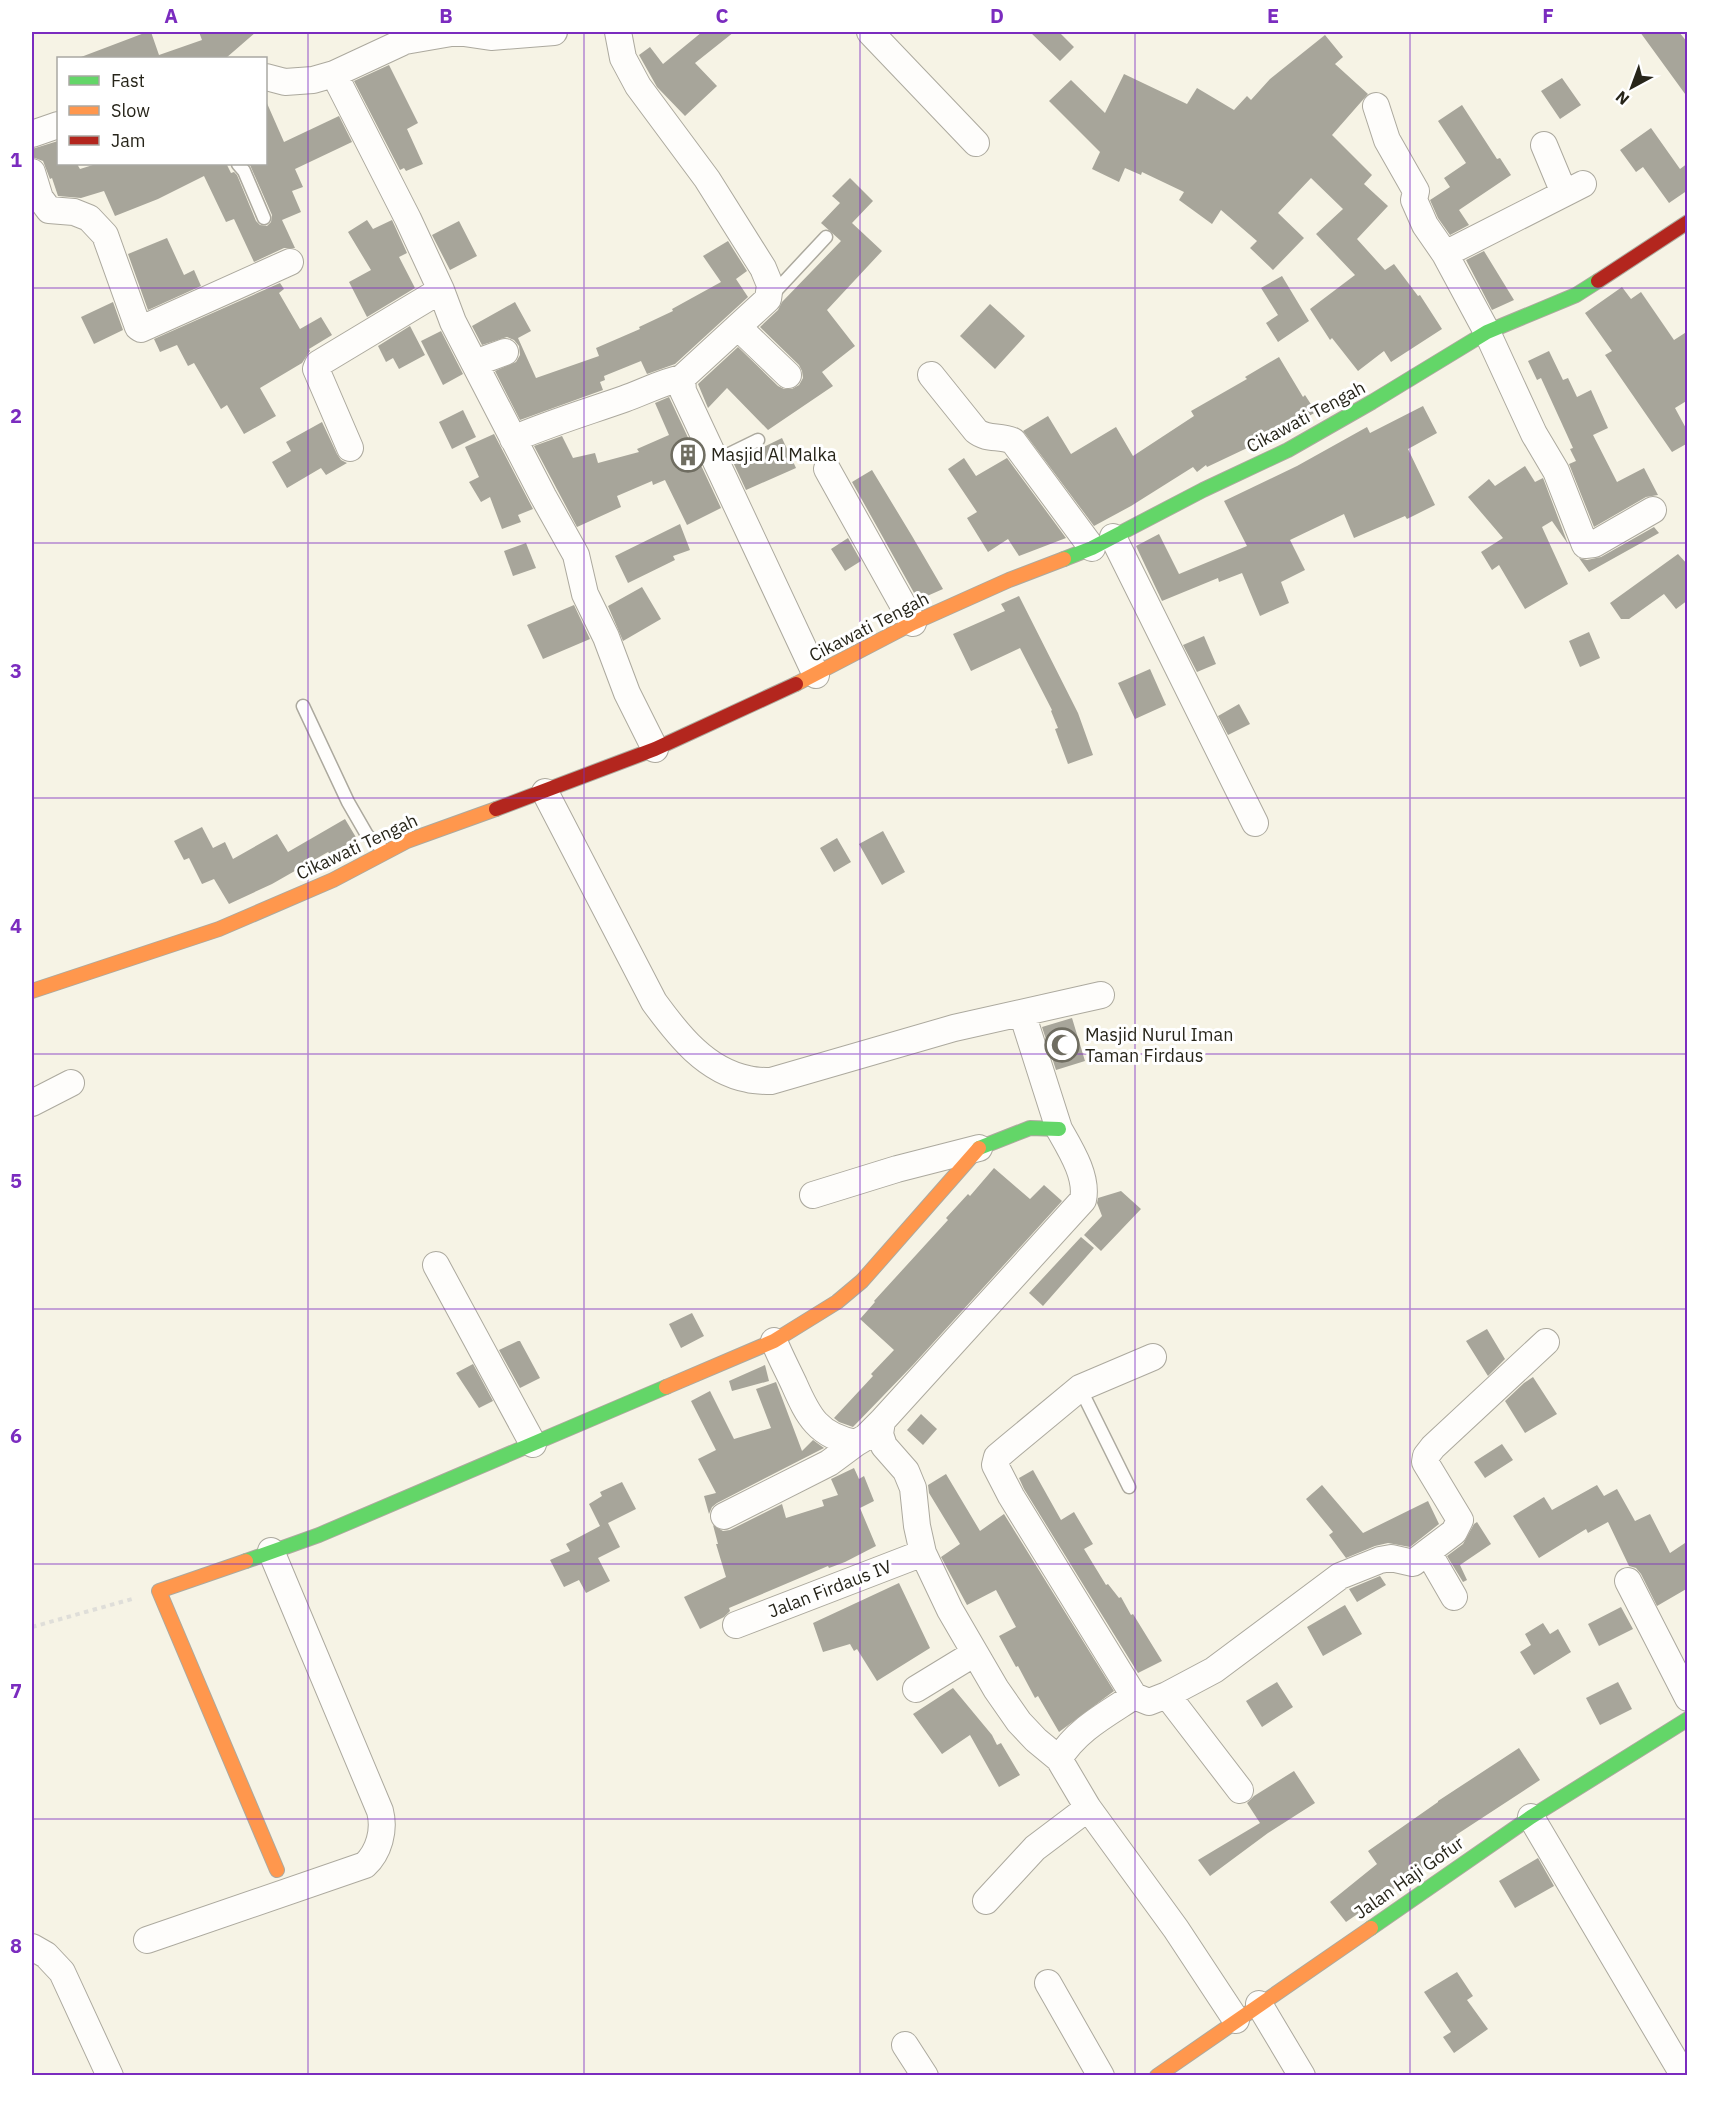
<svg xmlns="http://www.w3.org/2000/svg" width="1719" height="2107" viewBox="0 0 1719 2107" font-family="'IBM Plex Sans',sans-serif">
<rect width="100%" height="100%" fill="#f6f3e5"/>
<path fill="#a7a59a" d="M147 32H151L159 55 202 40 199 32H256L226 58H81V57Z
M702 32H734L695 63 717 86 685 116 657 87 639 55 650 47 663 64Z
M1030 32H1059L1074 47 1060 61Z
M1640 32H1679L1688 43V98Z
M1325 35 1343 57 1335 64 1368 94 1332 135 1372 175 1364 184 1388 206 1357 239 1385 270 1394 264 1418 296 1420 295 1442 329 1391 362 1384 351 1358 371 1332 338 1330 340 1310 309 1355 275 1316 234 1343 209 1311 178 1278 213 1304 238 1273 270 1250 248 1257 241 1221 210 1212 224 1179 200 1184 192 1142 172 1141 175 1125 168 1119 182 1092 169 1100 152 1049 101 1071 80 1105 113 1124 74 1187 104 1197 88 1234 110 1247 96 1251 100 1270 79Z
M389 65 418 123 407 129 423 164 406 171 404 168 400 170 354 81Z
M1562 78 1581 105 1560 119 1541 91Z
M266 101 284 142 339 116 352 142 295 169 303 187 292 191 301 212 282 220 295 248H284L254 262 234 219 226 222 204 176 158 199 115 216 104 191 81 198 58 196 52 178 50 179 43 161 32 157V149L58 141V164H77L80 169 96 164H230L227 165 231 173 234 172 237 175 256 221 260 225 267 226 271 222 272 215 250 165 266 164Z
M1462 105 1497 159 1500 158 1511 175 1459 210 1469 225 1450 235 1438 218 1430 200 1450 187 1444 178 1466 163 1438 121Z
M1651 128 1680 169 1688 163V190L1669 203 1643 167 1636 172 1620 150Z
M850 178 873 201 852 223 882 251 827 310 855 346 822 372 833 386 768 430 727 388 708 408 698 384 738 347 778 386 784 389H792L799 385 803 378 802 371 799 365 760 327 778 310 782 302 841 241 821 223 840 203 832 196Z
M367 220 373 229 392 220 407 253 399 257 415 288 367 317 349 282 371 270 348 232Z
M459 221 477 256 450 270 432 235Z
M167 238 184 275 194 270 201 286 148 310 128 254Z
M728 241 747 271 736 279 748 297 675 364 647 374 641 361 604 376 605 380 600 382 603 390 520 420 495 371 516 362 520 355 519 346 514 340 507 337 482 345 472 326 515 302 531 331 518 338 536 378 599 356 596 348 640 329 639 327 673 311 672 309 721 282 703 256Z
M1484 251 1514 300 1492 310 1466 260Z
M1282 276 1309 321 1278 342 1266 323 1278 315 1261 288Z
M280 283 284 289 279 293 300 329 321 317 332 335 309 349 310 351 302 363 260 388 276 416 244 434 227 405 221 409 194 363 188 366 177 345 160 352 154 339Z
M1622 287 1631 299 1641 292 1674 340 1688 331V400L1675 408 1688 432V443L1672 452 1605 355 1612 351 1585 313Z
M113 302 123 330 94 344 81 317Z
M990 304 1025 336 995 369 960 336Z
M410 326 425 355 399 369 393 358 386 362 378 346Z
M441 331 463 374 443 385 421 341Z
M1549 351 1563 380 1568 378 1577 397 1591 390 1608 428 1593 435 1617 482 1644 468 1658 495 1646 497 1594 527 1569 464 1576 461 1570 449 1573 448 1541 378 1537 380 1528 361Z
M1279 357 1303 397 1305 395 1316 412 1279 433 1207 467 1206 465 1197 472 1193 467 1131 506 1094 526 1023 431 1048 416 1071 454 1116 427 1133 456 1194 416 1191 411 1247 379 1245 377Z
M669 397 721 508 687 525 665 480 653 485 652 481 617 496 621 507 577 527 534 446 562 436 573 458 595 453 598 463 639 452 637 449 669 435 655 403Z
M1423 406 1437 433 1408 449 1435 505 1407 519 1405 516 1354 538 1344 514 1290 540 1305 570 1281 582 1289 603 1260 616 1242 573 1219 582 1218 578 1162 601 1136 546 1159 534 1179 574 1247 546 1224 501 1297 466 1367 427 1370 433Z
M463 410 476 437 452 449 439 422Z
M322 422 337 454 341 460 347 463 326 475 321 468 287 488 272 462 291 451 286 442Z
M494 434 533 509 518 515 521 522 502 529 490 497 481 502 469 482 479 477 465 447Z
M782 438 796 468 746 490 733 462Z
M964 458 976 476 1007 458 1066 538 1019 556 1008 539 988 552 967 518 977 512 948 469Z
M1525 466 1535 482 1543 478 1568 544 1552 521 1542 527 1568 584 1525 609 1499 565 1492 570 1481 552 1503 538 1468 497 1489 479 1495 486Z
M872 470 912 536 943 589 918 600 852 482Z
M680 524 690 550 673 556 675 560 628 583 615 556Z
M1654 527 1659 533 1589 572 1579 558 1587 560 1601 557Z
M848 538 861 561 845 571 831 549Z
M526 543 536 568 513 576 504 551Z
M1678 554 1688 565V600L1676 609 1664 594 1629 619H1621L1610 603Z
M642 587 661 619 623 641 608 606Z
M1019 596 1078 713 1093 755 1068 764 1055 729 1058 728 1051 711 1052 710 1020 648 971 671 953 634 1005 611 1001 604Z
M574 605 590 639 543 659 527 625Z
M1589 632 1600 658 1580 667 1569 641Z
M1204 636 1216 664 1197 672 1183 645Z
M1150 669 1166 705 1135 719 1118 683Z
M1239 704 1250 724 1228 735 1218 716Z
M345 819 357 839 330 854 328 852 272 884 229 904 214 879 202 884 189 858 184 860 174 841 202 827 213 848 225 842 233 859 277 834 288 852Z
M883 831 905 872 882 885 859 844Z
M837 838 851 862 834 872 820 848Z
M1072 1018 1085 1061 1056 1070 1042 1027Z
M994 1168 1030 1199 1044 1185 1062 1201 913 1365 853 1427 839 1422 834 1418 873 1376 871 1374 894 1350 860 1319 875 1302 874 1301 948 1220 946 1218 968 1194 970 1196Z
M1121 1191 1141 1209 1101 1251 1084 1235 1102 1216 1097 1203 1098 1198Z
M1081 1237 1094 1248 1043 1306 1029 1293Z
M692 1313 704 1336 681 1348 669 1324Z
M1487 1329 1505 1359 1488 1376 1466 1341Z
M518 1341H520L540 1378 520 1388 499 1350Z
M473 1364 493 1401 479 1408 456 1373Z
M765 1365 769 1381 732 1391 729 1381Z
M1533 1377 1557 1414 1525 1433 1505 1401 1524 1383Z
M776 1382 802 1451 813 1440 824 1448 717 1503 712 1507 709 1514 704 1496 716 1493 698 1459 716 1450 691 1401 710 1391 734 1439 771 1428 756 1389Z
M921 1414 937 1429 923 1445 907 1430Z
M1502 1444 1513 1460 1485 1478 1474 1462Z
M854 1468 859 1479 864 1476 874 1501 860 1508 876 1546 845 1562 829 1568 828 1566 729 1608 730 1611 724 1617 700 1629 684 1597 726 1577 716 1544H718L713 1525 723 1531 730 1530 782 1504 786 1518 824 1506 822 1500 838 1495 831 1479Z
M1033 1470 1061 1520 1074 1512 1093 1544 1084 1549 1106 1585 1108 1584 1119 1598 1121 1597 1131 1615 1133 1614 1162 1661 1138 1673 1024 1489 1019 1478Z
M946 1474 980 1531 1004 1514 1114 1691 1059 1732 1038 1696 1035 1698 1018 1666 1016 1667 999 1636 1016 1627 996 1590 967 1605 941 1557 960 1544 929 1493 928 1485Z
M622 1482 636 1509 608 1523 620 1547 598 1558 610 1581 586 1593 579 1580 564 1587 550 1560 570 1551 566 1544 600 1526 589 1504 602 1496 600 1492Z
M1322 1485 1363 1533 1428 1501 1439 1524 1410 1547 1388 1543 1375 1546 1346 1558 1329 1535 1333 1532 1306 1499Z
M1597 1485 1604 1496 1617 1489 1635 1521 1650 1514 1670 1553 1688 1541V1588L1657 1606 1641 1574 1636 1568 1629 1566 1608 1522 1588 1533 1586 1529 1539 1558 1513 1516 1544 1497 1552 1510Z
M1477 1522 1491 1544 1460 1565 1467 1580 1463 1582 1447 1556 1463 1544 1474 1524Z
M1380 1576 1386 1585 1357 1602 1349 1589Z
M899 1583 930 1648 877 1681 857 1649 854 1651 850 1644 823 1652 813 1623Z
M1345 1605 1362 1634 1323 1656 1307 1627Z
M1621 1607 1633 1629 1599 1646 1588 1624Z
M1543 1623 1550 1634 1558 1629 1571 1652 1534 1675 1520 1652 1531 1645 1525 1634Z
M1277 1682 1293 1707 1262 1727 1246 1701Z
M1618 1682 1632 1709 1600 1725 1586 1698Z
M953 1688 992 1735 997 1745 1001 1743 1020 1775 999 1787 970 1735 942 1754 913 1714Z
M1519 1748 1540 1780 1456 1835 1461 1842 1346 1922 1330 1902 1377 1864 1368 1851 1438 1802V1801Z
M1294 1771 1315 1803 1268 1833 1210 1876 1198 1860 1260 1823 1247 1803 1254 1796Z
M1538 1858 1554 1886 1515 1908 1499 1881Z
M1457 1972 1473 1996 1467 2000 1488 2029 1454 2053 1443 2037 1451 2032 1424 1992Z"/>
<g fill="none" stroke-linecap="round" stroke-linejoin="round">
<defs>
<path id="lane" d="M238 164 244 171 264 218
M771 296 826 237
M715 461 758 440
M303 706 348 802 367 835 385 851
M1080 1388 1129 1487"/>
<path id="street" d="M618 32 623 58 638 86 707 179 763 268 770 285 768 299 682 378 683 391 816 675
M870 32 976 143
M334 74 408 219 441 290 453 322 543 496 576 555 585 594 606 637 627 693 655 749
M266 77 285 82 313 80 334 74 405 41 457 32 491 37 554 32
M1376 106 1387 140 1416 191 1414 200 1425 225 1445 254 1487 332 1534 434 1556 471 1585 545 1594 544 1653 510
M32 134 58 125
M1544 145 1564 193
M32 172 40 198 49 210 74 212 89 218 105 235 138 327 141 329 290 262
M1445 254 1583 184
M738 327 788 375
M475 363 505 352
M931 375 976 431C987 440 1000 435 1013 441L1092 548
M513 439C550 423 587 412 624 399 644 392 662 382 682 378
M350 448 316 369 318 364 441 290
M827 469 913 623
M1113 537 1255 823
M545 792 654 1002C678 1035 706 1071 748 1079 755 1081 764 1081 771 1081L954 1028 1101 995
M32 1103 71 1083
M813 1195 897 1169 979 1148
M436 1265 533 1444
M774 1341C780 1356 787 1369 794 1384 808 1416 818 1436 856 1443L866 1437 882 1421 1083 1200C1088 1177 1071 1150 1059 1129L1022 1013
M1153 1357 1080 1388 1010 1446 997 1457 995 1465 1011 1496 1134 1696 1149 1702 1167 1695 1240 1790
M882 1421 880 1434 884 1446 906 1471 913 1488 917 1526 923 1553 950 1610 996 1689 1019 1722 1036 1740 1059 1759 1088 1808 1176 1929 1236 2020
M724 1516 829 1463 856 1443
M1428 1552 1454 1597
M1628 1581 1688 1698
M736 1625 923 1553
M916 1689 975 1653
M1167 1695 1214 1670 1340 1576 1380 1560 1391 1558 1413 1563 1454 1532 1460 1520 1425 1462 1426 1456 1433 1447 1546 1342
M1059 1759C1076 1730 1107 1714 1134 1696
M1531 1817 1684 2076
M986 1901 1035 1848 1088 1808
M147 1940 365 1865C379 1852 385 1830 380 1811L271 1551
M32 1947 46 1955 62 1972 110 2076
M1048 1983 1101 2076
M1259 2004 1302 2076
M905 2045 925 2076"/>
<path id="fast" d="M1064 559 1092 548 1203 490 1288 450 1372 402 1487 332 1576 295 1598 281
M979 1148 1030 1128 1059 1129
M246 1561 319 1535 666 1387
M1371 1928 1531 1817 1688 1719"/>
<path id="slow" d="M796 684 913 623 1009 580 1064 559
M32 991 219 929 333 880 407 841 496 809
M666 1387 774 1341 837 1302 862 1281 979 1148
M246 1561 159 1591 277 1870
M1157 2076 1371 1928"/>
<path id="jam" d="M1598 281 1688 222
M496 809 655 749 796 684"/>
</defs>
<use href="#lane" stroke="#aca99e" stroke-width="15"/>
<use href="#street" stroke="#aca99e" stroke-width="28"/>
<use href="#fast" stroke="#aca99e" stroke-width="16"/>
<use href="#slow" stroke="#aca99e" stroke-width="16"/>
<use href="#jam" stroke="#aca99e" stroke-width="16"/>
<path stroke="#dfded9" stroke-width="4" stroke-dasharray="4.5 4.5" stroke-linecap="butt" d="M32 1627 132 1599"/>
<use href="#lane" stroke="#fefdfb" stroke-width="12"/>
<use href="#street" stroke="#fefdfb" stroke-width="26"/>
<use href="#fast" stroke="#63d668" stroke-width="14"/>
<use href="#slow" stroke="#ff974d" stroke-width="14"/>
<use href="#jam" stroke="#b3261e" stroke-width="14"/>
</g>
<path fill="none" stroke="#7b2cbf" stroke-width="1.5" stroke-opacity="0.55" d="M308 32V2076M584 32V2076M860 32V2076M1135 32V2076M1410 32V2076M32 288H1688M32 543H1688M32 798H1688M32 1054H1688M32 1309H1688M32 1564H1688M32 1819H1688"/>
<defs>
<symbol id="building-ring" viewBox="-11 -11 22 22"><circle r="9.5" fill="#fff" stroke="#6f6d61" stroke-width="1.5"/><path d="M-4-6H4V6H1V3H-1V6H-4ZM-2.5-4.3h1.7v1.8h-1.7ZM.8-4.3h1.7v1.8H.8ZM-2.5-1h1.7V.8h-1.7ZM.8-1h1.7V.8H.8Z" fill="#6f6d61"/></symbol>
<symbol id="mosque-ring" viewBox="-11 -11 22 22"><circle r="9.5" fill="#fff" stroke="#6f6d61" stroke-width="1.5"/><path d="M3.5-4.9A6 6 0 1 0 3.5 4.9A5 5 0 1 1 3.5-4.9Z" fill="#6f6d61"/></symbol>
</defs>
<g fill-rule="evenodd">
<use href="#building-ring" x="669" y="436" width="38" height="38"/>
<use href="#mosque-ring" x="1043" y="1026" width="38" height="38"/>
</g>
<g text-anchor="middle" stroke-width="6" stroke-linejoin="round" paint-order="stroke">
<g font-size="18" fill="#27251a" stroke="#fff">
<text transform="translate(1306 417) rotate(-28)" y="6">Cikawati Tengah</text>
<text transform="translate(869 627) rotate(-27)" y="6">Cikawati Tengah</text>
<text transform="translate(357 847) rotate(-25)" y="6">Cikawati Tengah</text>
<text transform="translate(830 1589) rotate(-21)" y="6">Jalan Firdaus IV</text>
<text transform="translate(1409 1878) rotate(-35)" y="6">Jalan Haji Gofur</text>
</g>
<g font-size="18" fill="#27251a" stroke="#fff" text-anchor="start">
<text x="711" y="461">Masjid Al Malka</text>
<text x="1085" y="1041">Masjid Nurul Iman<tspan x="1085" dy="21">Taman Firdaus</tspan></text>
</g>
</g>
<rect width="1719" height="2107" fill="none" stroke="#ffffff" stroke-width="66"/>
<rect x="57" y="57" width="210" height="108" fill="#ffffff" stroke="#a9a8a3" stroke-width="1.5"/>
<rect x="69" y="76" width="30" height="9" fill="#63d668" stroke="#a9a8a3" stroke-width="1.5"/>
<text x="111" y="87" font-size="18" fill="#27251a">Fast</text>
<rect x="69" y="106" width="30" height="9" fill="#ff974d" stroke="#a9a8a3" stroke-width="1.5"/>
<text x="111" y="117" font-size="18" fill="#27251a">Slow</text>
<rect x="69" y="136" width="30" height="9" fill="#b3261e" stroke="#a9a8a3" stroke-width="1.5"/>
<text x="111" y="147" font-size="18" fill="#27251a">Jam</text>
<g transform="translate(1632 87) rotate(221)" stroke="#ffffff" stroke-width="4.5" paint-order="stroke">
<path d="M0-4.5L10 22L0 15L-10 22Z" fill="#27251a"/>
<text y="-9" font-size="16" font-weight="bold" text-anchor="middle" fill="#27251a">N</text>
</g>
<rect x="33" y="33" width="1653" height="2041" fill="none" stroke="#7b2cbf" stroke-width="2"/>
<g font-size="20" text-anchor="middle" font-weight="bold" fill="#7b2cbf">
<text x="171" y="23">A</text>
<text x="446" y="23">B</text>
<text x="722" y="23">C</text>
<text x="997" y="23">D</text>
<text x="1273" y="23">E</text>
<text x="1548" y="23">F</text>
<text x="16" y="167">1</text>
<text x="16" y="423">2</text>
<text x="16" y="678">3</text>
<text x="16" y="933">4</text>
<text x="16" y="1188">5</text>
<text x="16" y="1443">6</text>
<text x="16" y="1698">7</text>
<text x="16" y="1953">8</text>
</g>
</svg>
